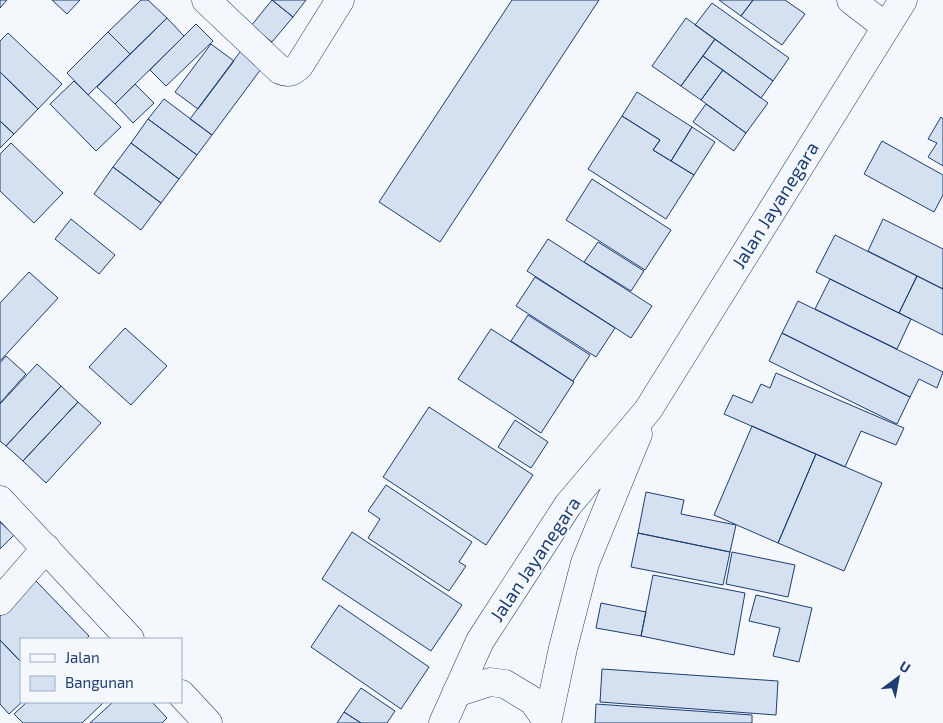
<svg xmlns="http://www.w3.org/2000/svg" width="943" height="723" viewBox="0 0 943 723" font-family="'Exo 2',sans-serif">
<rect width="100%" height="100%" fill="#f4f7fb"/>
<path fill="#d5e0f0" stroke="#1d3f73" d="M0 0H7L0 8Z
M52 0H80L67 14Z
M141 0H148L167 18 130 54 108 32Z
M272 0 293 17 272 42 251 26Z
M272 0H306L293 17Z
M512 0H599L440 242 379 202Z
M719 0H753L741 16Z
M753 0H785L805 14 782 45 741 16Z
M712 3 789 58 773 81 695 25Z
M167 18 184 36 115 104 97 87Z
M686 18 715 39 681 86 652 66Z
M196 24 213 41 166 86 150 70Z
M108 32 130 54 88 95 67 73Z
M8 33 62 84 38 109 0 72V41Z
M715 39 773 81 761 98 703 56Z
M211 44 234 61 198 109 175 92Z
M243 48 264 65 212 135 190 119Z
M703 56 723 70 701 100 681 86Z
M723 70 768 103 746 133 701 100Z
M0 72 38 109 14 134 0 121Z
M74 81 121 127 96 151 50 104Z
M135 84 154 103 133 123 115 104Z
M637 92 692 127 671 161 653 150 660 140 622 116Z
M164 99 212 135 197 155 148 119Z
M706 104 746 133 734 151 693 122Z
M622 116 660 140 653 150 694 175 666 219 588 169Z
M941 117 943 119V166L928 157 937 143 928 139Z
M148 119 197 155 179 179 131 143Z
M0 121 14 134 0 148Z
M692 127 715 142 694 175 671 161Z
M882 141 943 175V195L934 212 864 174Z
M11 143 63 193 34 223 0 191V154Z
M131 143 179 179 161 203 113 167Z
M113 167 161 203 141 230 94 194Z
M592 179 671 230 645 270 566 220Z
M71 219 115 255 99 274 55 239Z
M883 219 943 249V289L868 251Z
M835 235 917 276 899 313 816 272Z
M548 239 652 306 631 338 527 271Z
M598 242 644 271 631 291 584 262Z
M29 272 58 298 0 361V303Z
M917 276 943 289V335L899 313Z
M535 277 615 328 596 357 516 306Z
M830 279 911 319 897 349 815 309Z
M798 301 943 372 937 388 919 379 910 397 782 333Z
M528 315 590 355 573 381 511 341Z
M125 328 167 366 131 405 89 367Z
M491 329 574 382 541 433 458 379Z
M782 333 910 397 897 424 769 361Z
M6 356 26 374 0 403V363Z
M37 364 61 386 6 446 0 441V404Z
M776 373 904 428 896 445 861 431 845 467 724 414 733 395 752 403 761 384 770 388Z
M61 386 78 402 23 461 6 446Z
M78 402 101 423 46 483 23 461Z
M429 407 533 475 486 545 383 477Z
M515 420 548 442 531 468 498 447Z
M752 426 816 454 778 543 714 515Z
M816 454 882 483 844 571 778 543Z
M386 485 472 542 459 562 466 566 449 591 368 538 380 519 368 511Z
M646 492 684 500 681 514 736 525 730 552 638 533Z
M0 522 14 535 0 549Z
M352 532 462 605 431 651 322 579Z
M638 533 730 552 723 585 631 567Z
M732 552 795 565 788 597 726 584Z
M653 575 745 593 734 655 641 636Z
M36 581 89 636 86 639H21V662L0 640V616Z
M756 595 812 608 799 662 773 656 780 628 749 621Z
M601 603 646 612 641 636 596 628Z
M339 605 429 667 401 709 311 647Z
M0 640 21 662 22 702 9 714 0 704Z
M602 669 778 681 776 715 600 702Z
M361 688 395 711 387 723H361L344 712Z
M27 702H104L82 723H23L14 714Z
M113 702H152L167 718 162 723H90Z
M596 704 752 715V723H595Z
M344 712 361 723H337Z"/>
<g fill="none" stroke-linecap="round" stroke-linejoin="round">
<defs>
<path id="street" d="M206 0 280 70C289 74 292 72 299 66L340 0
M851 0 886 27
M0 601 46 548"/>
<path id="secondary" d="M0 500 130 639
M456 693 490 682 505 684 533 701 547 721
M181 694 208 723
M443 723 480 641 568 505 648 410 903 0
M547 723 563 648 585 563 638 434"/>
</defs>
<use href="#street" stroke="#1d3f73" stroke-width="29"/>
<use href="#secondary" stroke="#1d3f73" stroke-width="29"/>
<use href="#street" stroke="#f4f7fb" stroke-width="28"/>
<use href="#secondary" stroke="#f4f7fb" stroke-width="28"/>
</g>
<g text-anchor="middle" stroke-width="4" stroke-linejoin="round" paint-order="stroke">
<g font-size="19" fill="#1d3f73" stroke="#f4f7fb">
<text transform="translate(775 205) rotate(-58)" y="7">Jalan Jayanegara</text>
<text transform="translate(535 559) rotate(-56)" y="7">Jalan Jayanegara</text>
</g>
</g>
<rect x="20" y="638" width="162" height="65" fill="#f4f7fb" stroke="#9eadc5"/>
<rect x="30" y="654" width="25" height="8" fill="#f4f7fb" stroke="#9eadc5"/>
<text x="65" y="663" font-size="15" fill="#1d3f73">Jalan</text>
<rect x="30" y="676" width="25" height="15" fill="#d5e0f0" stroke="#9eadc5"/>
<text x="65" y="688" font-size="15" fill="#1d3f73">Bangunan</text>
<g transform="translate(898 678) rotate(32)" stroke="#f4f7fb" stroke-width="4" paint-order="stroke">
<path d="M0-4L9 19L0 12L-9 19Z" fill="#1d3f73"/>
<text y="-8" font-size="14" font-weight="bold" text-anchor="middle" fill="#1d3f73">U</text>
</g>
</svg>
